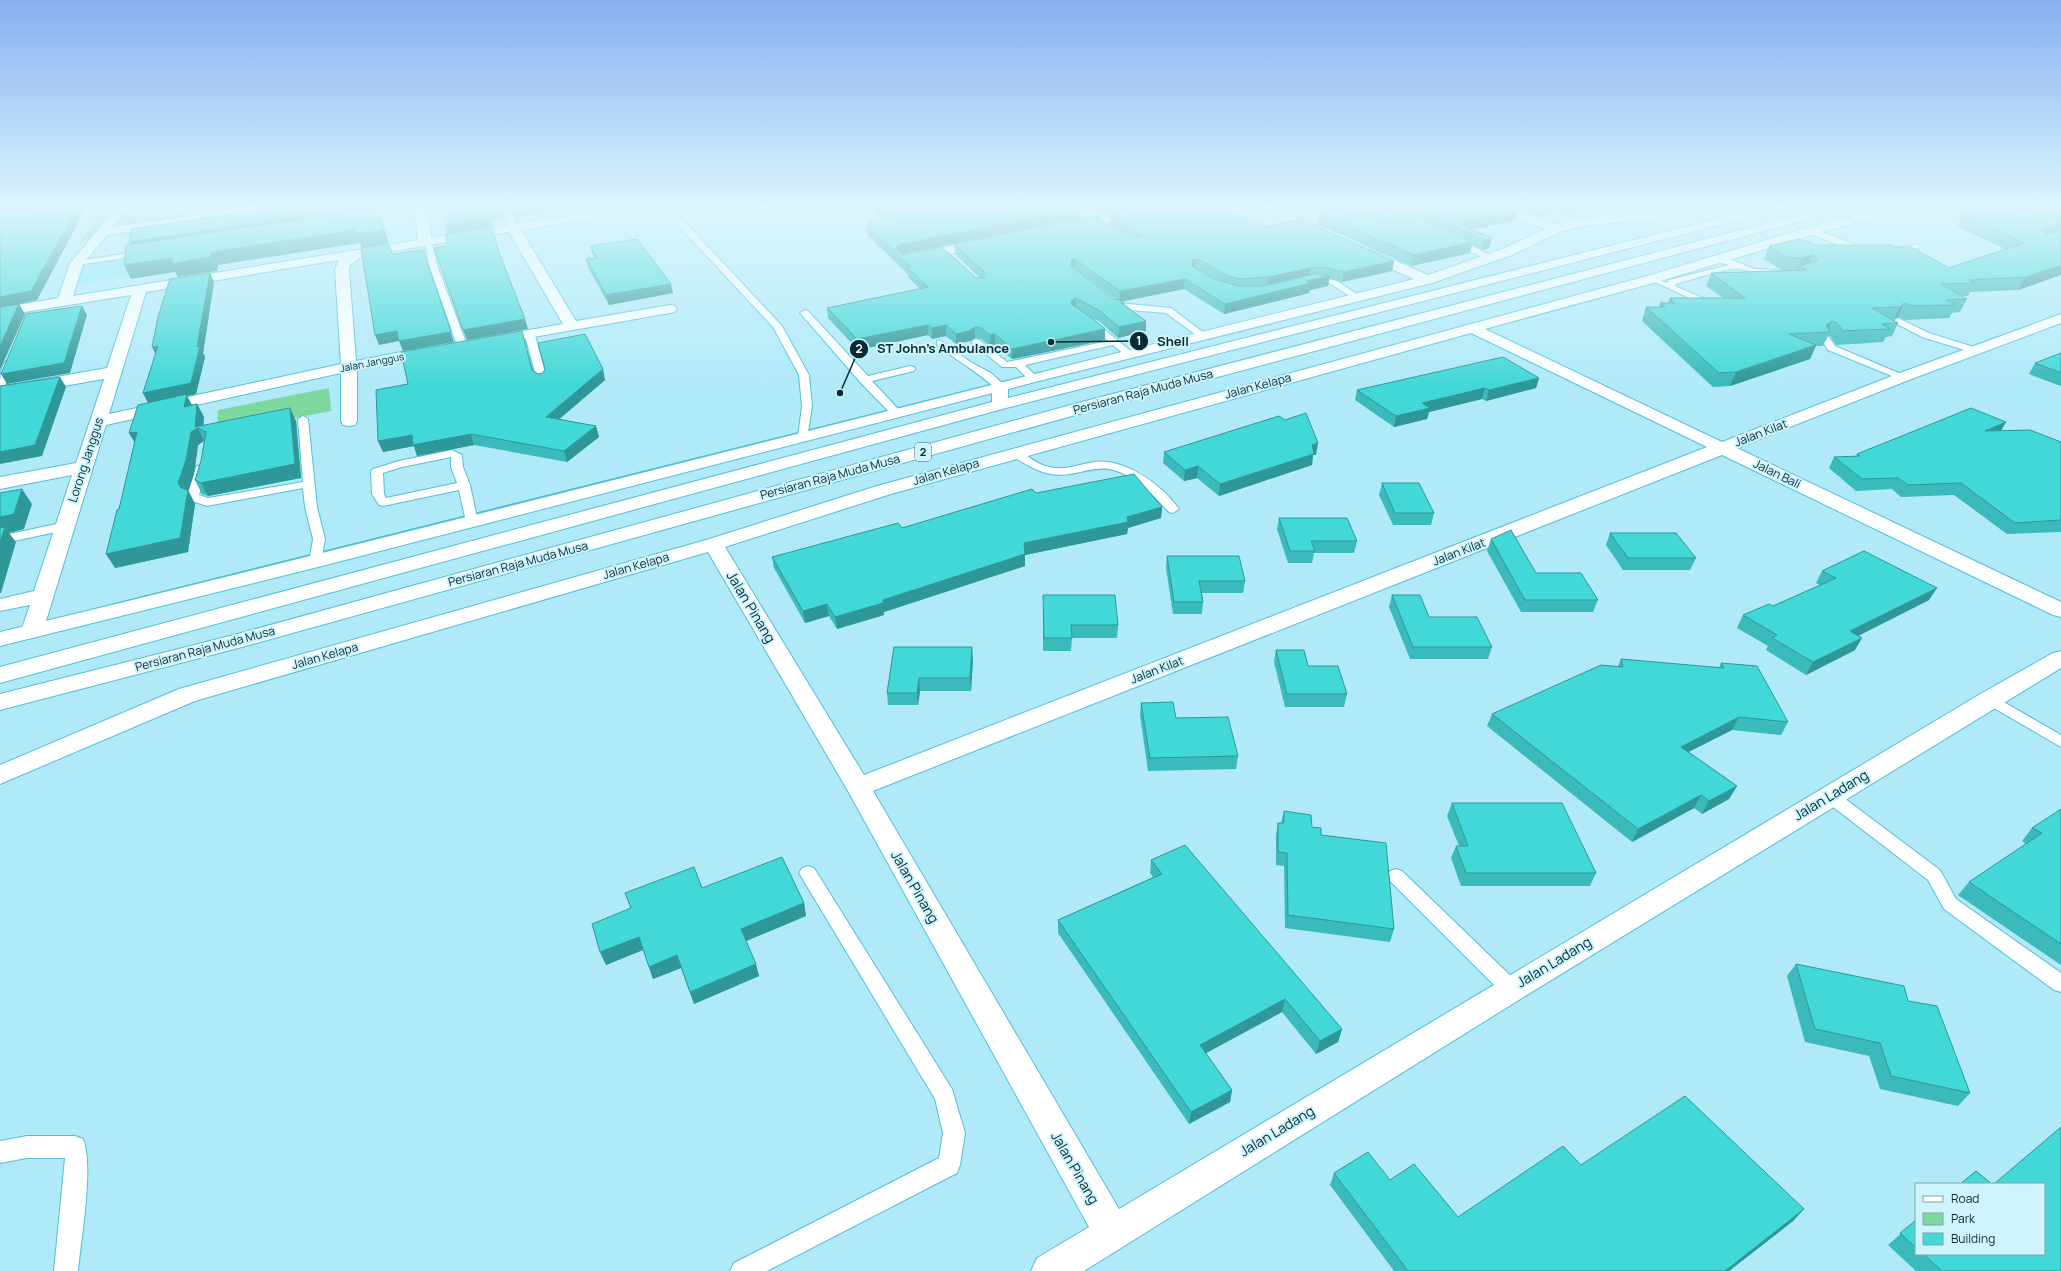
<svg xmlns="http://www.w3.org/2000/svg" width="2061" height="1271" viewBox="0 0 2061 1271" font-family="Manrope,sans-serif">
<rect width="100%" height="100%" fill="#b0eaf9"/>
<path fill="#8de6fc" d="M380 220 385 237 74 285 79 265Z"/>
<path fill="#7cd89f" d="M103 206H308L81 241Z
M329 388 331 411 217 433 218 410Z"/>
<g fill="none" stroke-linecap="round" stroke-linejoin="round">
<defs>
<path id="service" d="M501 206H509L517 228 516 230 509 228Z
M422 209 426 211 425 213 362 222 358 220 362 218Z
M677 220H683L782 326 809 375 812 406 807 439H799L798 437 802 406 799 375 773 327 677 224Z
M1808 229H1814L1870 250 1866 252 1846 248 1808 233Z
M1451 238H1457L1495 258 1488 260 1451 242Z
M425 240 432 242 437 265 467 345 465 347H459L457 345 429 265Z
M1916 244 1920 246 1919 248 1892 253 1888 251Z
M144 251H147V255L77 265 73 263 77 261Z
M1718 258C1729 256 1744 266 1755 269 1763 270 1774 268 1780 273 1772 281 1749 270 1739 269 1730 267 1687 281 1676 284L1675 286 1710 301V305L1707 306 1648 279 1652 276 1667 283 1669 280 1729 265 1718 262Z
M1310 277 1334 279 1363 298 1362 300H1356L1329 283 1307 282 1306 280Z
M1111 298 1119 303 1171 308 1208 336 1203 339 1200 338 1166 313 1117 309 1107 301Z
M805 310 808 311 868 376 910 366 914 367 915 369 914 371 872 381 900 411 901 413 900 415H892L860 382 802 315 800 313Z
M1090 318 1132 352V356H1126L1113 345 1025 365 1038 378 1033 381 1029 380 1016 367H1002L971 342 976 339 979 340 1007 362 1108 341 1087 323V319Z
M1898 318 1929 333 1977 348 1979 350 1974 353 1922 337 1895 323V319Z
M530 332 535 335 547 380 546 382 542 383 537 380 525 335Z
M1826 336 1829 337 1835 346 1908 377 1907 379H1899L1828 350 1821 339Z
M940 340 972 363 991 373 1004 385 1005 387 1004 389H996C978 372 956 360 937 345V341Z
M11 358 16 361 5 386 0 389C0 380 0 361 11 358Z
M303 416 308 419 317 507 325 539 321 562 315 566 309 562 313 539 305 507 303 488 207 506 189 500 187 497 196 467 202 464 208 467 199 495 208 498 303 482 298 419Z
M452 450 462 455 463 467 470 485 478 522 476 525 472 526 466 522 459 490 383 506 379 505 372 494 371 471 373 469 399 461ZM451 457V467L457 483 386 498 384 494 383 473 402 467Z
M1014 450C1027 453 1036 465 1049 467 1065 471 1079 464 1094 462 1125 458 1162 485 1179 509L1173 513 1169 512C1153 495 1133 473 1109 469 1096 467 1083 472 1070 474 1046 478 1030 467 1010 455L1008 453Z
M66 522 70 523 72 526 70 529 0 544V536Z
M1990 694 2061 735V747L1985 703 1983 699 1985 695Z
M1830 790 1836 792 1940 870 1956 899 2061 973V992L2054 990 1944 909 1928 880 1824 800 1822 796 1824 792Z
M808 866 814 868 952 1089 965 1133 960 1165 957 1173 767 1271H730L734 1263 939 1158 943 1133 935 1099 802 878 799 873 802 868Z
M1396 869 1402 871 1518 983 1521 989 1518 995 1511 997 1504 995 1390 881 1387 876 1390 871Z
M27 1136H75L83 1139C94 1166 81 1239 78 1271H54L65 1158H27L0 1163V1141Z"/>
<path id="minor" d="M61 206H91L85 210 0 222V214Z
M115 206H127L113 227 256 206H285L279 210 107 235 83 264 73 296 418 240 415 206H427L431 238 626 206H653L647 210 521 230 576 321 670 305 675 306 677 309 675 312 670 313 494 344 489 343 487 340 489 337 563 324 509 232 363 256 350 265 349 269 356 361 432 346 437 348 440 351 437 354 357 370V421L355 425 349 426 343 425 341 421V373L106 425 43 631 40 636 32 638 24 636 21 631 30 605 0 611V599L34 591 72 475 0 489V477L76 463 104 379 0 397V387L107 368 131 295 0 316V308L58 298 70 263 99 229ZM339 260 335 269 341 364 109 414 146 292Z
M1160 206H1186L1180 210 1071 229 1065 225 1071 221Z
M1486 206H1503L1560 226 1562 229 1560 232H1552L1488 208Z
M1891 206H1910L1908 208 1815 234 1657 282 1485 329 1722 442 1897 374 2061 314V323L1909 380 1737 448 2061 602V617L2053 615 1722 455 873 791 1119 1209 1982 693 2053 653 2061 651V668L1522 998 1084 1271H1031L1037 1258 1089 1227 848 791 708 552 195 701 0 784V765L179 689 706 540 877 486 1647 276 1807 228ZM1471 333 1707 447 864 775 725 547 891 494Z
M984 239 990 243 988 246 916 261 910 257 916 253Z"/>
<path id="tertiary" d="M1256 206H1271L1325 230 1327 233 1325 236H1317L1258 208Z
M1699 206H1724L1722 208 1691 215 1582 226 1560 232 1512 255 1432 283 1039 381 322 566 0 646V632C472 518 942 396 1414 279L1361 256 1360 253 1361 250H1371L1428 275 1502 249 1552 226 1577 219Z"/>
<path id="trunk" d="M1768 206H1788L1786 208 1006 408 0 683V667L992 402V387L994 384H1006L1008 387V398Z
M1833 206H1852L1850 208 1090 411 242 647 0 710V694L230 636 1078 403Z"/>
</defs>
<use href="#service" stroke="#53bed7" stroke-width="2"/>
<use href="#minor" stroke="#53bed7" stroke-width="2"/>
<use href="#tertiary" stroke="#53bed7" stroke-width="2"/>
<use href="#trunk" stroke="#53bed7" stroke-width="2"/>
<use href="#service" fill="#fff" fill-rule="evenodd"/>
<use href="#minor" fill="#fff" fill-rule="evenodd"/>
<use href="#tertiary" fill="#fff" fill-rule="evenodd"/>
<use href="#trunk" fill="#fff" fill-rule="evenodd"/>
</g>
<path fill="#3ababa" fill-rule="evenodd" d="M510 206H551L552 212 514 217Z
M874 206H1076L1081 209 1080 218 902 254 976 278H980L955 254 954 244 1121 230 1109 223 1110 214 1265 227 1394 261 1392 271 1342 282 1329 279 1328 286 1310 290 1309 293 1224 314 1184 289 1122 301 1124 303V304L1146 321V331L1118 338 1100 322 1093 318 1105 329V340L1012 359 995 345 990 346 981 339 975 338 970 341 956 344 946 336 932 339 928 335 858 350 828 318 827 308 920 289 909 278 908 274 868 236 867 226H870V222L882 220 875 214ZM1075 269 1116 299H1114ZM1196 269 1201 271 1217 280 1205 274Z
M1083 206H1150L1097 214Z
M1316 206H1507L1519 210 1516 220 1472 230 1492 238 1489 248 1482 250 1472 245 1470 253 1411 266 1317 224 1319 214 1330 212Z
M1507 206H1623L1610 209 1603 207 1571 214 1568 213 1560 215 1553 212 1536 216Z
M1978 206H2061V275L2018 290 1970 292 1968 296H1961L1967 299 1960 312 1952 313 1949 318 1905 320 1898 317 1893 320 1898 323 1892 336 1886 337 1883 342 1836 345 1830 336H1828L1823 346H1816L1810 359 1730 386 1713 387 1642 321 1646 307H1659L1660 303H1668L1670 298H1723L1706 286 1711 273 1798 271V270H1782L1764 259 1769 246 1817 245 1895 247 1949 268 2005 249 1957 226 1964 210Z
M590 246 673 293 609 305 589 269 586 259 594 258Z
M210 273 214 282 203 353 205 357 196 394 187 396 192 405 197 404 204 417 203 425 296 421 301 478 208 496 202 494 195 480 201 461 204 441 198 445 194 474 188 490 195 504 188 552 115 568 119 509 135 443 129 433 148 403 143 393Z
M525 341 533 370 538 374 605 380 559 419 596 426 599 437 567 462 474 445 417 456 414 446 383 452 378 441 408 384Z
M2061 353V386L2029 374 2035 363Z
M1539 378 1536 388 1486 401 1482 399 1429 412 1427 419 1394 427 1355 400 1357 390Z
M2001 431 2061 442V532L2007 534 1954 495 1901 497 1892 489 1856 491 1829 468 1834 457 1856 456 1857 454Z
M1164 452 1316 455H1313L1312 465 1219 496 1197 478 1184 481 1163 463Z
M1382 483 1434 513 1431 525H1393L1379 495Z
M1036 493 1162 507 1161 518 1128 528 1127 534 1025 555V566L884 612V615L837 629 829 616 805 623 774 568 772 557 902 528Z
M1279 518 1357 541 1354 553H1314L1312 563H1288L1277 529Z
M1610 533 1696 558 1690 570H1623L1606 545Z
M1491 539 1536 573 1598 600 1593 612H1521L1487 551Z
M1167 556 1245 581 1243 593H1202L1203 602 1202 614H1173L1166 568Z
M1822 571 1929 600 1858 636 1855 650 1806 675 1766 650 1768 646 1737 628 1743 615 1773 606 1820 585 1816 583Z
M1392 595 1429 617 1492 647 1488 659H1410L1389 607Z
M1043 607 1118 625 1117 638H1072L1071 651H1043Z
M894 647 973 659 971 691H920L918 705H888L887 693Z
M1276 650 1308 666 1347 694 1344 707H1285L1274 662Z
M1621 659 1719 668 1721 663 1788 722 1781 735 1732 730 1689 752 1737 786 1729 799 1702 814 1694 808 1632 842 1487 726 1492 714 1618 666Z
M1141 703 1176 718 1238 756 1236 769 1148 771 1140 715Z
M1452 803 1596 873 1590 886H1461L1451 858 1456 846H1459L1447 816Z
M2061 809V965L1958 895 1969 882 2026 844 2022 841 2032 828Z
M1284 811 1312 827 1321 835 1394 929 1390 942 1285 928 1284 866 1276 865V835L1278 823H1281Z
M1151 860 1342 1029 1338 1042 1316 1054 1282 1012 1206 1053 1232 1090 1230 1102 1189 1124 1058 933V920L1153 877 1150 873Z
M702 888 804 903 806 916 746 941 759 976 694 1004 681 968 653 979 643 950 606 965 600 952Z
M1796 964 1908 1001 1970 1093 1958 1106 1880 1089 1869 1056 1805 1042 1787 976Z
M1581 1165 1804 1209 1793 1221 1729 1271H1394L1330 1185 1334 1173 1390 1180 1458 1217Z
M1916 1220V1254H2044L2061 1271H1916L1888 1245Z"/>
<path fill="#2f9797" d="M0 206H51L0 213Z
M78 206H81L84 212 37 300 19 304 25 314 0 370V297Z
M372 206H377L389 243 362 248 360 243 218 265 217 271 178 277 175 272 131 279 124 265 212 252 379 214 134 251 129 242Z
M528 206H551L552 212 514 217 512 208Z
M1098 206H1150L1097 214Z
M1391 206 1389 216 1352 225 1353 215Z
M1538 206H1555L1553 212 1536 216Z
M1562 206H1570L1568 213 1560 215Z
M1574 206H1603V207L1571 214Z
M1611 206H1623L1610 209Z
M501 209 504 218 492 219 493 226 448 234 445 225 489 211Z
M1081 209 1080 218 903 254 899 256 895 249 902 244Z
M1519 210 1516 220 1466 231 1457 223Z
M2061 223V230L2035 242 2041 230Z
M1492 238 1489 248 1482 250 1484 240Z
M1472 242 1470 253 1411 266 1414 255Z
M423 250 454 342 403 351 399 341 379 345 375 335Z
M1813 255 1808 268 1800 266 1798 270H1797L1802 258Z
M1075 259V269L1071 270V260Z
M1196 259V269L1191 270 1192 260Z
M1394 261 1392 271 1342 282 1344 272Z
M2061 265V275L2018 290 2026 277Z
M1310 268 1308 278 1267 287 1269 277Z
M210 273 214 282 203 353 205 357 196 394 187 396 193 407 149 404 143 393 197 347Z
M1330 276 1328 286 1310 290 1309 293 1224 314 1225 304 1306 281Z
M1185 279 1184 289 1120 302V291Z
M671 284 673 293 609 305 606 295Z
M1076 298V309L1071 312V301Z
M1904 303 1898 317 1894 320 1900 307Z
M82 306 87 315 70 373 7 384 1 374Z
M525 319 528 329 467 340 463 330Z
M1146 321V331L1118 338 1119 327Z
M1832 321 1826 332V325Z
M928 325V335L858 350 857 339Z
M946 325V336L932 339V328Z
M975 327V338L970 341 956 344V334Z
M1105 329V340L1012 359V349Z
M995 334V345L990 346V335Z
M1816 345 1810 359 1730 386 1736 372Z
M158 346 157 357 152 347Z
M603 369 605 380 549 428 546 417Z
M60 377 66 387 42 456 0 464V452Z
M1539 378 1536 388 1486 401 1489 390Z
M1485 388 1482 399 1429 412 1427 419 1394 427 1396 416 1422 403Z
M197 404 204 417 203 430 198 428 204 441 198 445 194 474 186 497 178 483 191 432 195 427Z
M290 408 296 421 301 478 208 496 201 483Z
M2006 422 2000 433 1985 431Z
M596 426 599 437 567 462 564 451Z
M137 432V446L129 433Z
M471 434 474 445 417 456 414 446 383 452 378 441 412 435Z
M1318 443 1316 455H1313L1312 465 1219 496 1220 484 1312 445Z
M1198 466 1197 478 1184 481 1185 470Z
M22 489 32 504 24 529 9 533 16 542 1 593H0V517Z
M188 490 195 504 188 552 115 568 106 554Z
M1162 507 1161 518 1128 528 1127 534 1025 555V566L884 612V615L837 629 835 617 883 600 1024 543 1127 517Z
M1937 588 1929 600 1842 644 1850 631Z
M827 604 829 616 805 623 803 611Z
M1862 638 1855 650 1806 675 1813 662Z
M972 647 973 659 971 691 970 678Z
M919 678 920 691 918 705 917 693Z
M1739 717 1732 730 1674 759 1681 747Z
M1737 786 1729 799 1702 814 1709 801Z
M1701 795 1694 808 1632 842 1638 829Z
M804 903 806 916 744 942 741 929Z
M639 937 643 950 606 965 600 952Z
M677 955 681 968 653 979 649 967Z
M756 964 759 976 694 1004 690 992Z
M1285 999 1282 1012 1197 1058 1200 1045Z
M1342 1029 1338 1042 1316 1054 1320 1041Z
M1232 1090 1230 1102 1189 1124 1191 1112Z
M1804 1209 1793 1221 1729 1271H1725Z"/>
<path fill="#43d8d8" stroke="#2f9797" d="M59 206H78L31 291 0 297V214Z
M287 206H372L129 242 131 229Z
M444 206H500L501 209 489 211 490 218 445 225Z
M511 206H528L512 208Z
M875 206H1076L1081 209 902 244 895 249 903 255 942 247 976 278H984V272L954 244 1095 216 1136 239 1144 235 1110 214 1159 206H1223L1265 227 1300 219 1394 261 1344 272 1323 267 1310 268 1269 277 1240 279 1228 276 1202 261 1196 259 1192 260V266L1205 274 1217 280 1239 286H1263L1314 274 1330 276 1306 281 1311 283 1225 304 1185 279 1120 291 1075 259 1071 260V266L1114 299 1120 300 1124 303H1121L1146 321 1119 327 1100 311 1076 298 1071 301V304L1092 318 1105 329 1012 349 995 334 990 335 981 328 975 327 969 331 956 334 946 325 932 328 928 325 857 339 827 308 928 287 908 268 911 267 867 226 873 225 870 222 891 219Z
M1340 206H1390L1353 215 1359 219 1391 213 1413 215 1472 242 1414 255 1319 214 1346 208Z
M1393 206H1507L1519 210 1457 223 1492 238 1484 240 1418 208Z
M1978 206H2009L2061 220V223L2041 230 2046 234 2061 230V265L2026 277 1969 280 1975 283 1941 284 1967 299 1946 300 1956 305 1912 306 1904 303 1900 307 1872 308 1898 323 1882 324 1890 329 1843 331 1837 323 1832 321 1826 325 1830 332 1789 334 1816 345 1736 372 1719 373 1646 307H1665L1660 303H1675L1670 298H1745L1711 273 1807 270 1800 266 1817 261V258L1813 255 1802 258H1788L1769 246 1798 239 1817 245H1891L1895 247H1911L1949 268 2024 243 1963 214 1972 213 1964 210Z
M2034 206H2061V213Z
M377 208 384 230 357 234 356 230 212 252 211 257 171 264 173 258 124 265 126 245Z
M492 227 498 250 525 319 463 330 434 248 446 246V234Z
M637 239 671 284 606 295 586 259 597 258 590 246Z
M389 244 392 254 423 250 451 332 399 341 397 331 375 335 361 248Z
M210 273 197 347 200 346 191 383 143 393 158 346 152 347 158 317 170 279Z
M19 304 0 346V307Z
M82 306 64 363 1 374 26 314Z
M522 331 532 370 538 374 543 373 545 369 538 343 585 334 603 369 546 417 596 426 564 451 471 434 413 445 412 435 378 441 376 390 408 384 401 352Z
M2061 353V373L2035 363Z
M1503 357 1539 378 1489 390 1485 388 1422 403 1430 408 1396 416 1357 390Z
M60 377 35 445 0 452V386Z
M187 394 184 407 197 404 195 427 290 408 295 464 201 483 195 480 201 461 206 432 198 428 191 432 186 460 178 483 181 488 188 490 180 538 106 554 117 510 119 509 137 432 129 433 138 405Z
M1971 408 2006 422 1985 431 2030 430 2061 442V520L2015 523 1961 483 1908 485 1898 478 1862 479 1834 457 1860 456 1857 454Z
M1306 413 1318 443 1312 445 1314 454 1220 484 1198 466 1185 470 1164 452 1279 416 1285 420Z
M1134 474 1162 507 1127 517 1128 522 1024 543 1025 554 883 600V603L835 617 827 604 803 611 772 557 898 523 902 528 1032 489 1036 493Z
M1382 483H1419L1434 513H1395Z
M22 489 14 514 0 517V493Z
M1279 518H1347L1357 541H1311L1315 551H1290Z
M5 527 0 543V528Z
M1511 530 1536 573H1581L1598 600H1525L1491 539Z
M1610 533H1676L1696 558H1628Z
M1864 551 1937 588 1850 631 1862 638 1813 662 1772 638 1777 635 1743 615 1769 604 1773 606 1836 578 1822 571Z
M1167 556H1239L1245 581H1199L1203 602H1174Z
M1043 595H1115L1118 625H1071L1072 638H1044Z
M1392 595H1420L1429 617H1477L1492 647H1413Z
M894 647H972L970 678H919L917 693H887Z
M1276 650H1304L1308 666H1338L1347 694H1287Z
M1621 659 1724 668 1721 663 1757 666 1788 722 1739 717 1681 747 1737 786 1709 801 1701 795 1638 829 1492 714 1601 665 1623 667Z
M1173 702 1176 718 1228 717 1238 756 1150 758 1141 703Z
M1452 803H1562L1596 873H1466L1456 846H1468Z
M2061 809V944L1969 882 2042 833 2032 828Z
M1284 811 1311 815 1312 827 1321 828V835L1386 843 1394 929 1288 915 1287 853 1278 852V823H1284Z
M1185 845 1342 1029 1320 1041 1285 999 1200 1045 1232 1090 1191 1112 1058 920 1162 874 1151 860Z
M782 857 804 903 741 929 756 964 690 992 677 955 649 967 639 937 600 952 592 924 631 908 625 893 694 867 702 888Z
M1796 964 1904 986 1908 1001 1937 1006 1970 1093 1891 1076 1880 1043 1815 1029Z
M1685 1096 1804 1209 1725 1271H1408L1334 1173 1368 1152 1390 1180 1414 1164 1458 1217 1563 1146 1581 1165Z
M2061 1127V1271H1942L1923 1254H2044V1184H1994Z
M1976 1171 1992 1184H1960Z
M1916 1220V1248L1900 1233Z"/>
<linearGradient id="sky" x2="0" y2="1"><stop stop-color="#88aff0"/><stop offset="0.54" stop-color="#dbf6fc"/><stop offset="1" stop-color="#dbf6fc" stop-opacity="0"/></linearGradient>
<rect width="2061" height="384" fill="url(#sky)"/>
<g text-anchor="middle" stroke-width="4" stroke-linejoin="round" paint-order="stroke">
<g font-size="10" fill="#082b33" stroke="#cef4fe">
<text transform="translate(372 362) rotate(-11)" y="4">Jalan Janggus</text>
</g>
<rect fill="#cef4fe" stroke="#436770" stroke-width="1" x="915" y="443" width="16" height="18" rx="3"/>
<g font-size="11" font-weight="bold" fill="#082b33">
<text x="923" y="456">2</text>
</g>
<g font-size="12" fill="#082b33" stroke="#cef4fe">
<text transform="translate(1258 386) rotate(-15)" y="4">Jalan Kelapa</text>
<text transform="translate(1143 392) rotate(-15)" y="4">Persiaran Raja Muda Musa</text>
<text transform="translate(1761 433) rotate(-21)" y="4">Jalan Kilat</text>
<text transform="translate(86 460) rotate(-72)" y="4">Lorong Janggus</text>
<text transform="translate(946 472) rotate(-16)" y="4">Jalan Kelapa</text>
<text transform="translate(1777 474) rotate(26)" y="4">Jalan Bali</text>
<text transform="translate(830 477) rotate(-15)" y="4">Persiaran Raja Muda Musa</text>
<text transform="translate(1459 552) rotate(-21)" y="4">Jalan Kilat</text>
<text transform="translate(518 564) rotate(-15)" y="4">Persiaran Raja Muda Musa</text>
<text transform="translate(636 566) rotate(-16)" y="4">Jalan Kelapa</text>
<text transform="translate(205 649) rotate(-15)" y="4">Persiaran Raja Muda Musa</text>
<text transform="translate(325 656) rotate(-16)" y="4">Jalan Kelapa</text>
<text transform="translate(1157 670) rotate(-21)" y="4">Jalan Kilat</text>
</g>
<g font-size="14" fill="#082b33" stroke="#cef4fe">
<text transform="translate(751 607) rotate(59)" y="5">Jalan Pinang</text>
<text transform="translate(1831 795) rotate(-31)" y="5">Jalan Ladang</text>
<text transform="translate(915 887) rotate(60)" y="5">Jalan Pinang</text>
<text transform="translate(1554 962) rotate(-31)" y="5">Jalan Ladang</text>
<text transform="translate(1277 1131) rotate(-31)" y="5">Jalan Ladang</text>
<text transform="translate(1075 1168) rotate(60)" y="5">Jalan Pinang</text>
</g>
</g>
<path fill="none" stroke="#082b33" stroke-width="1.5" d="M1051 342L1139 341M840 393L859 349"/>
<g fill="#082b33" stroke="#cef4fe" stroke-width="1.5">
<circle cx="1051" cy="342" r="4"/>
<circle cx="840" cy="393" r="4"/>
<circle cx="1139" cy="341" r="10"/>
<circle cx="859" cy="349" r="10"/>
</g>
<g font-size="12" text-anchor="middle" font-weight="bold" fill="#fff">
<text x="1139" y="345">1</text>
<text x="859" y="353">2</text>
</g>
<g font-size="13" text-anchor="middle" font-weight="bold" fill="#082b33" stroke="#cef4fe" stroke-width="4" stroke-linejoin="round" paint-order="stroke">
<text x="1173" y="346">Shell</text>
<text x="943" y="353">ST John's Ambulance</text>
</g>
<rect x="1915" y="1183" width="130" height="72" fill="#cef4fe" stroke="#7fa4ad"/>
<rect x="1923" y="1196" width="20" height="6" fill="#ffffff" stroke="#7fa4ad"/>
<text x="1951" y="1203" font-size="12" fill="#082b33">Road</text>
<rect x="1923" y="1213" width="20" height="12" fill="#7cd89f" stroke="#7fa4ad"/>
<text x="1951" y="1223" font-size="12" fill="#082b33">Park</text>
<rect x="1923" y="1233" width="20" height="12" fill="#43d8d8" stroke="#7fa4ad"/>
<text x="1951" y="1243" font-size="12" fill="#082b33">Building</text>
</svg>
